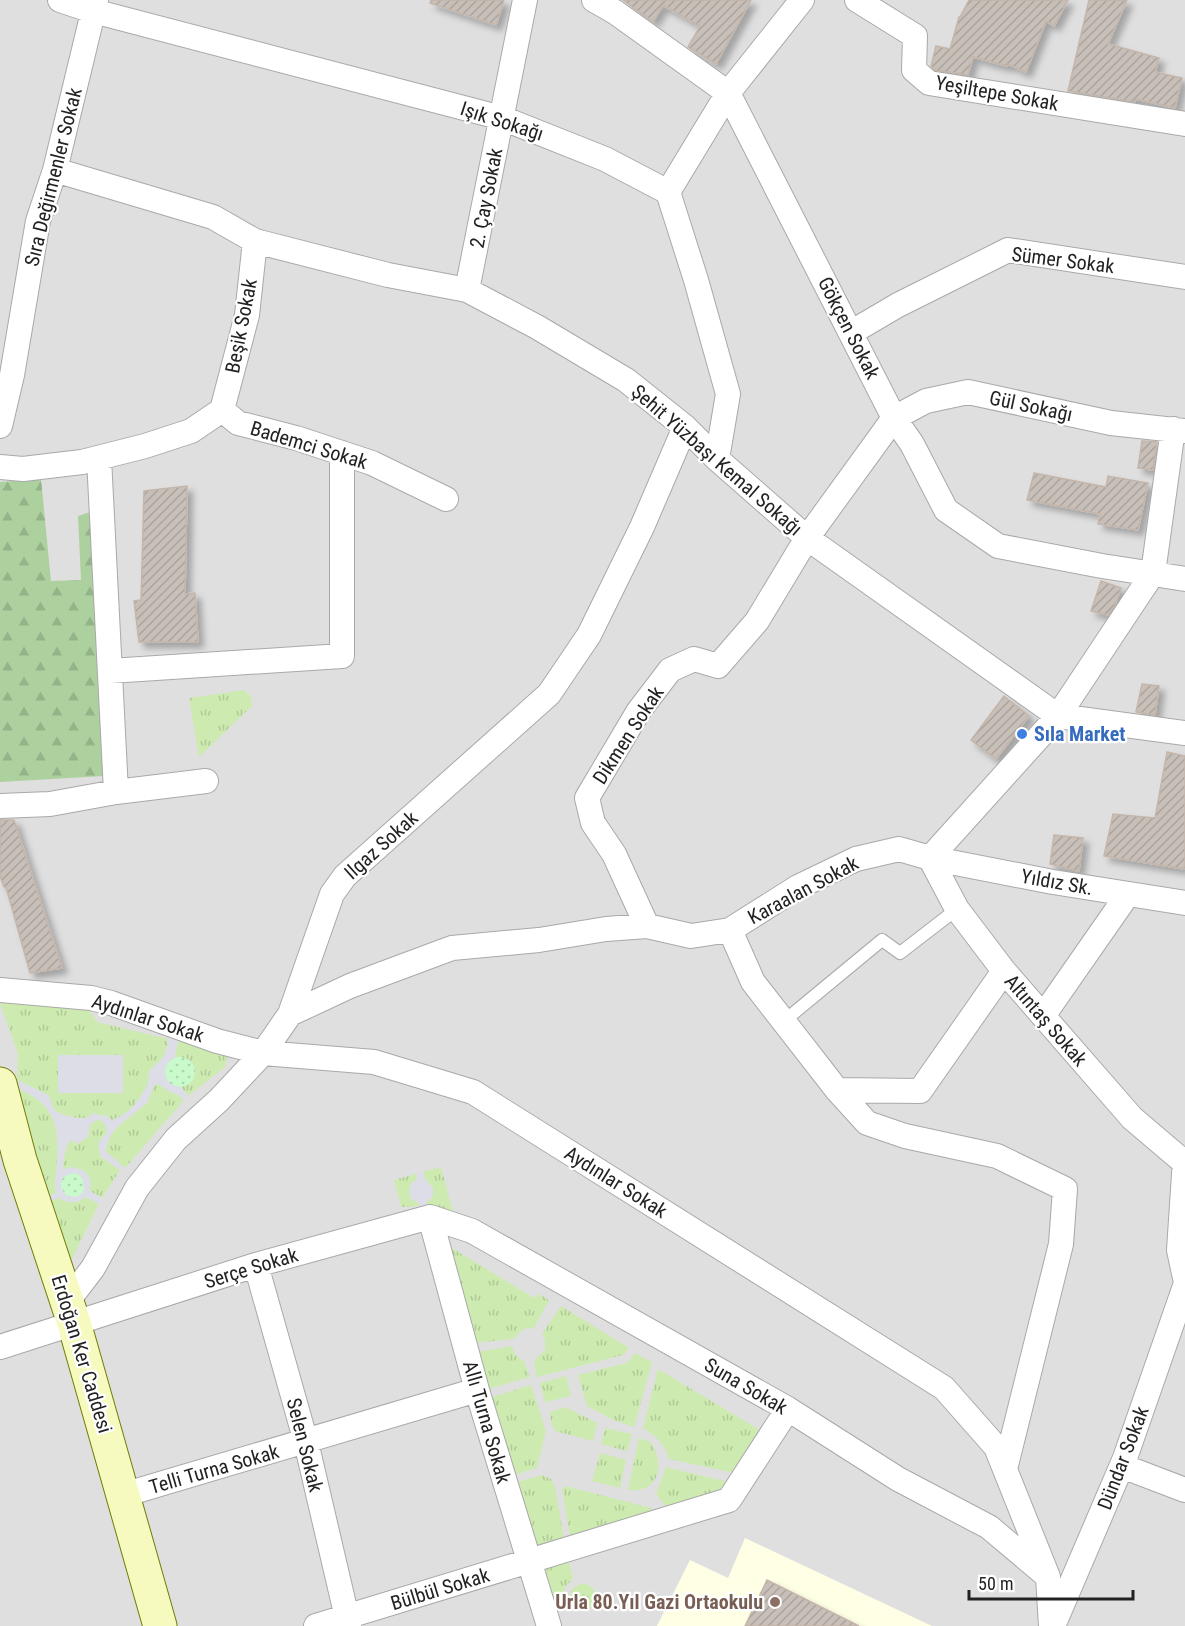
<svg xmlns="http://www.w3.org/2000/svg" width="1185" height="1626" viewBox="0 0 1185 1626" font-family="'Roboto Condensed',sans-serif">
<defs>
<pattern id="grass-tufts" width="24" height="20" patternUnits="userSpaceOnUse" patternTransform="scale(1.5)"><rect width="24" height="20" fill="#cdebb0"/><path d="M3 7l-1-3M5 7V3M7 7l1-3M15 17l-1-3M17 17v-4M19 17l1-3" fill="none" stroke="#b0c997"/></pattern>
<pattern id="forest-firs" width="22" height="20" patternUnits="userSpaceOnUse" patternTransform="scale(1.5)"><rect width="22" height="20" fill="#add19e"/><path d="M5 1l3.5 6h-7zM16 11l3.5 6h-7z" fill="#95b388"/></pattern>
<pattern id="park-dots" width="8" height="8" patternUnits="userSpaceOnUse" patternTransform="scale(1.5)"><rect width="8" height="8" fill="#c8facc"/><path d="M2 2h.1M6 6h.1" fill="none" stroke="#acd6af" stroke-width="1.8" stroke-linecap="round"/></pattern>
<pattern id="building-hatch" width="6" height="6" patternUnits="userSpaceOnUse" patternTransform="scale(1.5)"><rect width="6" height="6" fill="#c7bfb8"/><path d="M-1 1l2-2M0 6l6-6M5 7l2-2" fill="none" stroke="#aba49e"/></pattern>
<filter id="shadow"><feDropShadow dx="5.5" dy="5.5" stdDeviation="3" flood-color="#0004"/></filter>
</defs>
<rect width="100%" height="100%" fill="#f2efe9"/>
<path fill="#e0dfdf" d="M0 0H1185V1626H0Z"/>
<path fill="#ffffe5" d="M745 1538 932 1626H657L690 1560 728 1578Z"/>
<path fill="url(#grass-tufts)" d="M244 690 251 696 252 706 199 757 189 698Z
M0 1003 87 1006 97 1022 168 1039C167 1049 165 1057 157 1064 155 1066 152 1067 150 1070 148 1074 149 1080 148 1084 142 1100 128 1115 112 1120L105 1115C85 1119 73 1120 55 1111L48 1095 17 1080 18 1054Z
M178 1041 217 1051 227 1057 225 1067 188 1096 181 1087 190 1083 195 1070C192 1060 186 1057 175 1057Z
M159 1084C168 1091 176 1093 184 1100L125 1168 105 1151 110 1136 118 1126 147 1103 154 1085Z
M14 1087C56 1104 59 1123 57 1166 57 1175 54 1184 56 1194L44 1197Z
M99 1119 106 1125 107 1133 101 1138 100 1156 120 1170 102 1198 89 1191 91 1183 63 1170C64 1140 74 1133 99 1119Z
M441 1167 454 1216 427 1207 426 1203 433 1188 425 1179 423 1172Z
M416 1174 419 1206 401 1207 394 1180Z
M86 1197 99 1204 72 1259 63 1261 46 1202 60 1198 64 1201Z
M447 1245 534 1298 539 1294 549 1300 534 1328 523 1329 513 1339 475 1343Z
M561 1306 629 1348 623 1355 537 1377 534 1361 545 1350V1339L542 1334Z
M512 1346 515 1355 524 1361 530 1377 488 1389 478 1352Z
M635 1353 652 1362 634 1427 613 1420 587 1406 578 1375 627 1363Z
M658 1369 763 1432 739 1474 669 1459C664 1443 656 1436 643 1428Z
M566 1376 571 1396 545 1402 540 1383Z
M531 1385 546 1431 537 1468 510 1476 489 1398Z
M565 1407 597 1423 593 1441 555 1431 551 1421 550 1412Z
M605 1428 632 1434 627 1451 601 1444Z
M639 1438 651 1442C660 1457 664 1481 643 1489 639 1490 632 1490 628 1490Z
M600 1453 626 1460 620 1488 592 1481Z
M666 1467 733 1483 730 1490 668 1509 656 1494Z
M542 1475 551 1479 555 1487 564 1538 530 1547 514 1483Z
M565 1486 651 1508 653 1513 570 1536 562 1489Z
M568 1559 573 1578 564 1589V1599L548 1603 538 1566Z
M570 1597a13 13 0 1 1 26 0a13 13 0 1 1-26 0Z"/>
<path fill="url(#forest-firs)" d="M41 479 51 581 81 580 78 516 93 511 104 776 0 782V482Z"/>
<path fill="url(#park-dots)" d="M165 1072a15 15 0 1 1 30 0a15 15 0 1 1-30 0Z
M61 1185a12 12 0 1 1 24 0a12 12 0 1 1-24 0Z"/>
<path fill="#dddde8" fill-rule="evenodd" d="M168 1039 178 1041 175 1057 167 1063 165 1068V1078L172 1085 181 1087 188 1096 184 1100 176 1093 170 1092 159 1084 154 1085 147 1103 118 1126 110 1136 105 1151 125 1168 120 1170 100 1156 98 1144 107 1133 106 1125 99 1119 90 1124 88 1137 77 1144 71 1140 67 1144 63 1153V1169L73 1167 85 1171 90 1179V1191L102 1198 99 1204 86 1197 77 1202H67L60 1198 46 1202 44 1197 56 1193 55 1182 58 1153 57 1130 53 1118 43 1103 31 1094 14 1087 17 1080 48 1095 55 1111 63 1115 83 1120 94 1113 112 1120 122 1116 132 1108 140 1097 147 1086 151 1069 162 1059 167 1048ZM77 1173 83 1179 84 1191 78 1197 67 1196 61 1188 62 1179 69 1174Z
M58 1055H123V1093H58Z
M423 1172 425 1179 433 1188V1196L426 1203 427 1207 419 1206V1203L412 1200 409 1192 411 1184 417 1179 416 1174Z"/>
<path fill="url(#building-hatch)" stroke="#c4b6ab" stroke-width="1.5" filter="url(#shadow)" d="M431 0H504L496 25 430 3Z
M623 0H751L716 64 688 47 700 26 663 5 653 22Z
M969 0H1068L1054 26 1046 21 1026 72 1008 64 1007 66 973 57 968 75 935 70 931 66 936 46 950 49 959 17H960Z
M1089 0H1127L1108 44 1159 58 1155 72 1182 78 1175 108 1136 99 1135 102 1068 91Z
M1142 441 1157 442 1153 470 1138 468Z
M1034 473 1106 487 1108 476 1148 483 1138 530 1098 524 1100 514 1027 500Z
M187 486 185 594 195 593 198 642H139L134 601 141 600 144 491Z
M1101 581 1121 588 1115 605 1108 615 1091 611Z
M1142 684 1159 686 1155 715 1136 712Z
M1004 696 1029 716 996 759 971 740Z
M1167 752 1185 756V869L1104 856 1113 814 1155 818Z
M0 820H14L62 968 30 973 6 887H4L0 876Z
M1054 835 1083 838 1079 871 1050 864Z
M767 1580 859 1626H745Z"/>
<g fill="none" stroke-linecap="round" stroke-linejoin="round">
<defs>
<path id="lane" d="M784 1021 882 940 900 953 957 909"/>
<path id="street" d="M60 0 93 11 502 118 605 159 668 192 696 280 728 394 717 459
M594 0 615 12 728 93 894 418 912 444 946 510 998 546 1102 566 1185 579
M857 0 915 36 914 70 929 83 1185 124
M55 170 213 217 255 241 388 275 467 290 537 327 626 380 685 427 717 459 807 538 1058 716 1185 733
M668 192 728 93 802 0
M467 290 525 0
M852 332 898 305 1008 250 1185 277
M222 410 247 315 255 241
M0 426 12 375 38 221 55 170 96 0
M99 458 116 792
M0 467 23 469 82 462 145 446 191 431 222 410 238 423 296 438 372 463 446 499
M110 671 342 656V453
M0 806 50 804 116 792 206 781
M930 858 1058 716 1153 573 1173 429
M930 858 957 909 1004 971 1132 1118 1185 1163
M647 926 614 854 593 823 587 798 638 712 670 670 694 659 718 666 757 621 807 538 894 418 926 401 968 392 1111 423 1185 431
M730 930 753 982 837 1090 867 1123 905 1136 997 1156 1065 1189 1061 1244 1005 1469
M0 990 91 998 111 1003 217 1041 263 1053 374 1062 473 1092 944 1388 996 1447 1048 1577 1051 1626
M290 1014 350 986 452 948 539 940 606 929 647 926 691 936 730 930 798 887 856 859 899 849 930 858 1053 882 1185 903
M1043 1016 1128 894
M837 1090 920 1091 1004 971
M1185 1159 1179 1250 1185 1278
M430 1217 472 1231 788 1409 898 1479 989 1527 1046 1575
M430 1217 477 1390 549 1626
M256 1265 306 1442 349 1626
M67 1302 93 1268 137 1188 176 1139 219 1100 263 1053 290 1014 332 894 345 876 549 694 589 635 642 527 685 427
M0 1347 256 1265 430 1217
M1122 1466 1185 1490
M123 1495 477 1390
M316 1626 729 1500 788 1409
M1053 1626 1125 1458 1185 1286"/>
<path id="secondary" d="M0 1084 20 1160 74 1323 160 1626"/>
</defs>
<use href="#lane" stroke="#a9a9a9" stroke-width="14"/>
<use href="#street" stroke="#a9a9a9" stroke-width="26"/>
<use href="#secondary" stroke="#707d05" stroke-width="35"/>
<use href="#lane" stroke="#fff" stroke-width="12"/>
<use href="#street" stroke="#fff" stroke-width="24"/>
<use href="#secondary" stroke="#f7fabf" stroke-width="33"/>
</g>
<circle fill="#3f7fe0" stroke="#fff" stroke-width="2" cx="1022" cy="734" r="6"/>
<circle fill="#8d6e63" stroke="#fff" stroke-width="2" cx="775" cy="1602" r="6"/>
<g text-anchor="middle" stroke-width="4.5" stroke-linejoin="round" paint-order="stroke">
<g font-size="20" fill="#222" stroke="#fff">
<text transform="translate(997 93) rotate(10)" y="7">Yeşiltepe Sokak</text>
<text transform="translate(502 121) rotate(18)" y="7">Işık Sokağı</text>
<text transform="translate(53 177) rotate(-76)" y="7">Sıra Değirmenler Sokak</text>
<text transform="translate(486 198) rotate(-79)" y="7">2. Çay Sokak</text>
<text transform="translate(1063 260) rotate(7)" y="7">Sümer Sokak</text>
<text transform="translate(241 326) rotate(-79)" y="7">Beşik Sokak</text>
<text transform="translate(849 328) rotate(63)" y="7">Gökçen Sokak</text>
<text transform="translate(1031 406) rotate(12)" y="7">Gül Sokağı</text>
<text transform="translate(309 445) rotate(17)" y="7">Bademci Sokak</text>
<text transform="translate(717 460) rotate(41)" y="7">Şehit Yüzbaşı Kemal Sokağı</text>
<text transform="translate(628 735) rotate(-57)" y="7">Dikmen Sokak</text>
<text transform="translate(381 845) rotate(-42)" y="7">Ilgaz Sokak</text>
<text transform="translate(1057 882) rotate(10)" y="7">Yıldız Sk.</text>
<text transform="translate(803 890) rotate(-28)" y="7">Karaalan Sokak</text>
<text transform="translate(148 1018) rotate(18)" y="7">Aydınlar Sokak</text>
<text transform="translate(1046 1020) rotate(49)" y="7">Altıntaş Sokak</text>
<text transform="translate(616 1182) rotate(32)" y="7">Aydınlar Sokak</text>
<text transform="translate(251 1268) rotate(-17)" y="7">Serçe Sokak</text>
<text transform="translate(82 1354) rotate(73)" y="7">Erdoğan Ker Caddesi</text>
<text transform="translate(746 1386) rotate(30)" y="7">Suna Sokak</text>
<text transform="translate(487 1422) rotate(74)" y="7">Allı Turna Sokak</text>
<text transform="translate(305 1445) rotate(76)" y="7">Selen Sokak</text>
<text transform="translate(1123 1458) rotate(-69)" y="7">Dündar Sokak</text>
<text transform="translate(214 1469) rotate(-16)" y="7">Telli Turna Sokak</text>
<text transform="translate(440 1589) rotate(-17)" y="7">Bülbül Sokak</text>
</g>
<g font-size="20" font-weight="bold" fill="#366cbe" stroke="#fff" text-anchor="start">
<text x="1034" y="741">Sıla Market</text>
</g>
<g font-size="20" font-weight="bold" fill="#785e54" stroke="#fff" text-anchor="end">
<text x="763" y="1609">Urla 80.Yıl Gazi Ortaokulu</text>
</g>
</g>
<path d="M969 1590v9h164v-9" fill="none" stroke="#222222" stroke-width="3"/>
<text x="978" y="1590" font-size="18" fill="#222222" stroke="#ffffff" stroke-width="4.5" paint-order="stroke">50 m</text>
</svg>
